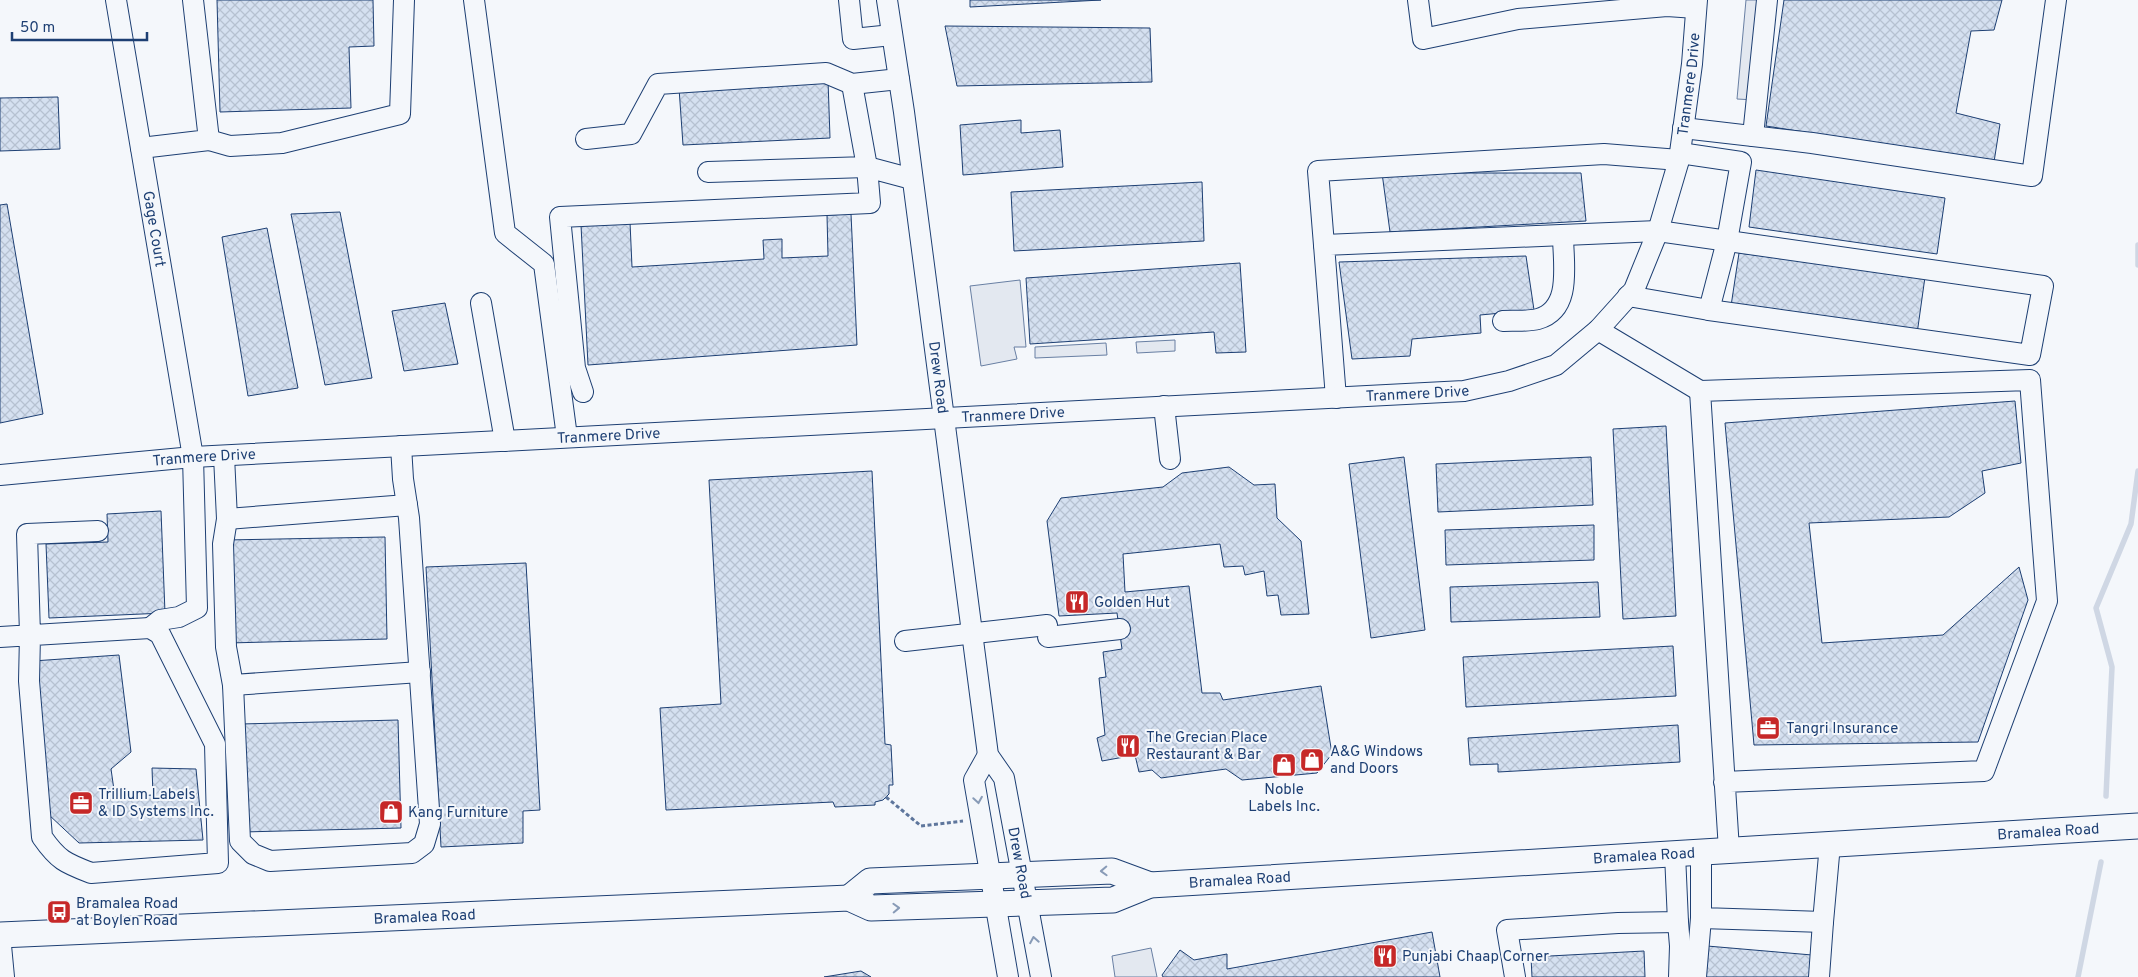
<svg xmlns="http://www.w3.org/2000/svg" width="2138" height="977" viewBox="0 0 2138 977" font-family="Overpass,sans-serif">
<defs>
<pattern id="building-cross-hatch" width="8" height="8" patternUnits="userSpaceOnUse" patternTransform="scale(1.25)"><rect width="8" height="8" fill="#d5e0f0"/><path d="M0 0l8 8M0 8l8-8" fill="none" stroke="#b6c1d1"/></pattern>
</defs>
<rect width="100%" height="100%" fill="#f4f7fb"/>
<path fill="#e3e8f0" stroke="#687fa3" d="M1746 0H1764L1755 100 1737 99Z
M1020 280 1026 347H1014L1017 359 981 366 970 286Z
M1175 340V351L1137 353 1136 342Z
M1106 343 1107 355 1035 358V347Z
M1151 948 1157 977H1115L1112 956Z"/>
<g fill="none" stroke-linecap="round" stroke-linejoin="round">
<path stroke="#cfd7e4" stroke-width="5.5" d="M2138 245V265
M2106 796 2112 667 2096 608 2131 524 2138 471
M2078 977 2101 862"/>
</g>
<path fill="url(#building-cross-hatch)" stroke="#1d3f73" d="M217 0H373L374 46 349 47 351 108 220 112Z
M970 0H1101L970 7Z
M1784 0H2002L1994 30 1971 31 1956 113 2000 124 1994 162 1766 126Z
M945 26 1150 28 1152 82 957 86Z
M828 80 830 138 683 145 679 88Z
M58 97 60 149 0 151V98Z
M1021 120V133L1060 130 1063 167 963 175 960 125Z
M1756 170 1945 198 1937 254 1749 227Z
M1382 173H1581L1586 221 1390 232Z
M1202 182 1204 241 1014 251 1011 192Z
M7 204 43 414 0 423V205Z
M340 212 372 378 325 385 291 214Z
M851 214 857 345 588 365 581 225 630 222 632 267 764 259 763 240 782 239V258L828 256 827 215Z
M267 228 298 388 248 396 222 237Z
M1739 253 1925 277 1917 334 1731 306Z
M1526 256 1534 310 1480 315 1481 333 1412 339 1410 356 1352 359 1339 262Z
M1240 263 1246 352 1216 353 1214 332 1030 344 1026 278Z
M445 303 458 364 404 371 392 311Z
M2015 401 2021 463 1982 471 1985 493 1949 517 1809 523 1822 643 1943 635 2019 567 2028 600 1978 742 1754 745 1725 423Z
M1666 426 1676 616 1623 619 1613 429Z
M1404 457 1425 630 1371 638 1349 464Z
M1591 457 1593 505 1438 512 1436 464Z
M1229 467 1254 485 1275 484 1277 518 1301 541 1309 614 1281 615 1278 595 1267 596 1264 571 1245 575 1243 566 1224 567 1220 544 1123 554 1125 592 1189 586 1202 693H1220L1223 700 1321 686 1332 754 1317 773 1242 780 1226 769 1161 778 1152 770 1139 772 1135 755 1102 761 1097 738 1105 735 1099 678 1106 677 1103 652 1122 649 1117 613 1059 616 1047 521 1061 498 1163 487 1182 473Z
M872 471 885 744 891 745 893 785H889V794L883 800 875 802V805L835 807 833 802 666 810 660 708 721 704 709 480Z
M161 511 165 613 49 618 46 544 108 542 107 514Z
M1594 525V560L1446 565 1445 530Z
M385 537 387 639 228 643 226 540Z
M526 563 540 810 523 811V843L441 847 426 567Z
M1598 582 1600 617 1451 622 1450 587Z
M1673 646 1676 696 1466 707 1463 657Z
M119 655 131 752 111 769 115 797 153 795 152 768 196 769 203 840 79 843 48 814 33 661Z
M398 720 401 828 243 832 241 724Z
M1678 725 1680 762 1498 772V764L1470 765 1468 738Z
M1432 932 1440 977H1163L1162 975 1180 950 1194 960 1227 954V969Z
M1707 946 1812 955 1810 977H1705Z
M1644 951 1645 977H1532L1531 957Z
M861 971 871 977H824Z"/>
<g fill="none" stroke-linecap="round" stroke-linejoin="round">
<defs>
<g id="minor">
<path id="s1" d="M116 0 193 457 197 608 179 617 160 620 150 628"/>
<path d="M474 0 505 233 544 264 567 437"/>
<path d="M849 0 853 39 892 35"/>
<path id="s2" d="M887 0 904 112 988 755 1004 778 1041 977"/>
<path d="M1418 0 1423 39 1518 19 1667 6 1696 8"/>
<path d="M1683 128 1812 143 2032 176 2056 0"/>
<path d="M1753 136 1767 0"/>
<path d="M586 139 631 134 658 84 826 73 852 84 899 79"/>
<path d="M209 140 230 146 282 143 400 114 404 0"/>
<path d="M141 148 209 140 193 0"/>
<path d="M708 172 867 167 852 84"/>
<path d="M1324 245 1318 171 1604 154 1679 160"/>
<path d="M1628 296 1709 310 1727 241 1741 162 1680 153"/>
<path d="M481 303 505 441"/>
<path d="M1503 321C1513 320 1527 322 1538 319 1573 309 1563 263 1563 235"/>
<path d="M1598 330 1700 391"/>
<path d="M583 392 575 368 560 217 870 203 867 167 912 179"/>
<path d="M1336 398 1324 245 1658 231 2043 286 2030 355 1709 310"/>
<path d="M1164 406 1170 459"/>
<path d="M224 456 227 519 223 544 226 647 233 685 240 841 253 854 270 861 412 853 424 844 430 824 409 518 403 479 401 446"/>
<path id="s3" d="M0 475 193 457 1464 391 1509 381 1556 365 1598 330 1634 290 1658 231 1679 160 1692 64 1697 0"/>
<path d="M227 519 407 505"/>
<path d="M0 637 150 628 160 634 215 744 218 863 91 873C65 863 58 860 42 837L29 681 30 635 27 534 98 531"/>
<path d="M1048 637 1120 629"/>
<path d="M905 641 1047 625"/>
<path d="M233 685 420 672"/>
<path d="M988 755 974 780 1008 977"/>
<path d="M1724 782 1984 771 2047 601 2030 380 1700 391 1729 850"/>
<path d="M1701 852V918L1823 922 1830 844"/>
<path d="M1678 922 1680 946 1679 977"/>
<path d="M0 935 4 977"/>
<path d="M1515 977 1507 930 1618 923 1678 922 1675 854"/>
<path d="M1696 977 1701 918"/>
<path d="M1819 977 1823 922"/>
</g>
<g id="major">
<path d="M849 898 870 881 1112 871 1150 885"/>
<path id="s4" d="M0 935 849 898 871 908 1113 900 1150 885 2138 826"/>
</g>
</defs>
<use href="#minor" stroke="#1d3f73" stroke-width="22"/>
<use href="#major" stroke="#1d3f73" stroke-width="27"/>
<path stroke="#5e769c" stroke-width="3" stroke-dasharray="4 2.5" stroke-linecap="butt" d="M886 797 921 826 963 821"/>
<use href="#minor" stroke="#f4f7fb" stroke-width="20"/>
<use href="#major" stroke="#f4f7fb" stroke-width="25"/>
</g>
<defs><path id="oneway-chevron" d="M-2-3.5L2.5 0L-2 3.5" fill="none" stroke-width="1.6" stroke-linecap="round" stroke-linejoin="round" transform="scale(1.25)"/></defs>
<g stroke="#889bb7">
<use href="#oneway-chevron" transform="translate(978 800) rotate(81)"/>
<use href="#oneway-chevron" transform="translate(1104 871) rotate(178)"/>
<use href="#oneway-chevron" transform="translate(896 908) rotate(-2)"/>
<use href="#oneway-chevron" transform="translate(1034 940) rotate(-100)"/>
</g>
<defs>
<symbol id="restaurant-square" viewBox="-11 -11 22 22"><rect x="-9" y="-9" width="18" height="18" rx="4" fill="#c62828" stroke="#f4f7fb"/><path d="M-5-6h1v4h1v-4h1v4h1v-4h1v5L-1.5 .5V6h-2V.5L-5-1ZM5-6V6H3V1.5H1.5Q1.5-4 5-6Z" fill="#fff"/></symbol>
<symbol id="office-square" viewBox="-11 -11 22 22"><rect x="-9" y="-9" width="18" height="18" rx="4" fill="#c62828" stroke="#f4f7fb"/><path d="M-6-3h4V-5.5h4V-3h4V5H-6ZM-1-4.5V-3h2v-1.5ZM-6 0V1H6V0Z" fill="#fff"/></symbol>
<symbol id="shop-square" viewBox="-11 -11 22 22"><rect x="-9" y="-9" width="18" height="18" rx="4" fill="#c62828" stroke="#f4f7fb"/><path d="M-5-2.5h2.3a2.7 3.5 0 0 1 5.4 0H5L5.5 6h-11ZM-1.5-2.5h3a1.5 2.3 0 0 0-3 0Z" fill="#fff"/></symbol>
<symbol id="bus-square" viewBox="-11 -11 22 22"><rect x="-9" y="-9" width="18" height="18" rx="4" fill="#c62828" stroke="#f4f7fb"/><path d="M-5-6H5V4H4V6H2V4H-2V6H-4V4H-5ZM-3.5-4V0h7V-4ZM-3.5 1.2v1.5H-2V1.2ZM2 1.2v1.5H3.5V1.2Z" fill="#fff"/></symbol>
</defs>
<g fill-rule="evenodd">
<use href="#restaurant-square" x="1063" y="588" width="28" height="28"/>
<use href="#office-square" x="1754" y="714" width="28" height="28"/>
<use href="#restaurant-square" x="1114" y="732" width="28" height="28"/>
<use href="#shop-square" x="1298" y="746" width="28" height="28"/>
<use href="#shop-square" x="1270" y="751" width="28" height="28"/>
<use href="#office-square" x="67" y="789" width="28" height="28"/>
<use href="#shop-square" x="377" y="798" width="28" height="28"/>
<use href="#bus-square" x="45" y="898" width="28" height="28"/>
<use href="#restaurant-square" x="1371" y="942" width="28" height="28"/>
</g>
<g text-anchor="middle" stroke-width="4" stroke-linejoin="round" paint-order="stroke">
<g font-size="15" fill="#1d3f73" stroke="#f4f7fb">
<text dy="5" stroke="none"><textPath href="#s3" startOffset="1885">Tranmere Drive</textPath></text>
<text dy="5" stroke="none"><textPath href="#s1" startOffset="232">Gage Court</textPath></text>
<text dy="5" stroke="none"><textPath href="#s2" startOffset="381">Drew Road</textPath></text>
<text dy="5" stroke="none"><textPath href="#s3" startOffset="1420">Tranmere Drive</textPath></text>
<text dy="5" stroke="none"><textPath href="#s3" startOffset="1015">Tranmere Drive</textPath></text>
<text dy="5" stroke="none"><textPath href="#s3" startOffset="610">Tranmere Drive</textPath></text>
<text dy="5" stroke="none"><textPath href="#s3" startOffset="205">Tranmere Drive</textPath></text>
<text dy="5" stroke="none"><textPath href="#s4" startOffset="2056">Bramalea Road</textPath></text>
<text dy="5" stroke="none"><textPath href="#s4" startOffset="1651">Bramalea Road</textPath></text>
<text dy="5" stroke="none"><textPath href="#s2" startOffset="876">Drew Road</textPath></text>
<text dy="5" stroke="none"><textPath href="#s4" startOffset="1246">Bramalea Road</textPath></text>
<text dy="5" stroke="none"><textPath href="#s4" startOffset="425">Bramalea Road</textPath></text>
</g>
<g font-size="15" fill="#1d3f73" stroke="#f4f7fb" text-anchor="start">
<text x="1094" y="607">Golden Hut</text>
<text x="1786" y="733">Tangri Insurance</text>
<text x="1146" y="742">The Grecian Place<tspan x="1146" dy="17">Restaurant &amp; Bar</tspan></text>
<text x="1330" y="756">A&amp;G Windows<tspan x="1330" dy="17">and Doors</tspan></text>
<text x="1284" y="794" text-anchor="middle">Noble<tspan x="1284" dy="17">Labels Inc.</tspan></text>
<text x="98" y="799">Trillium Labels<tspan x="98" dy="17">&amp; ID Systems Inc.</tspan></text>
<text x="408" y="817">Kang Furniture</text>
<text x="76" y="908">Bramalea Road<tspan x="76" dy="17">at Boylen Road</tspan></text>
<text x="1402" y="961">Punjabi Chaap Corner</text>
</g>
</g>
<path d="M12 32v8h135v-8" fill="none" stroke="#1d3f73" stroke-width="2.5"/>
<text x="20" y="32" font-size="15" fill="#1d3f73" stroke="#f4f7fb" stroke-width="4" paint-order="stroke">50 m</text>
</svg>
